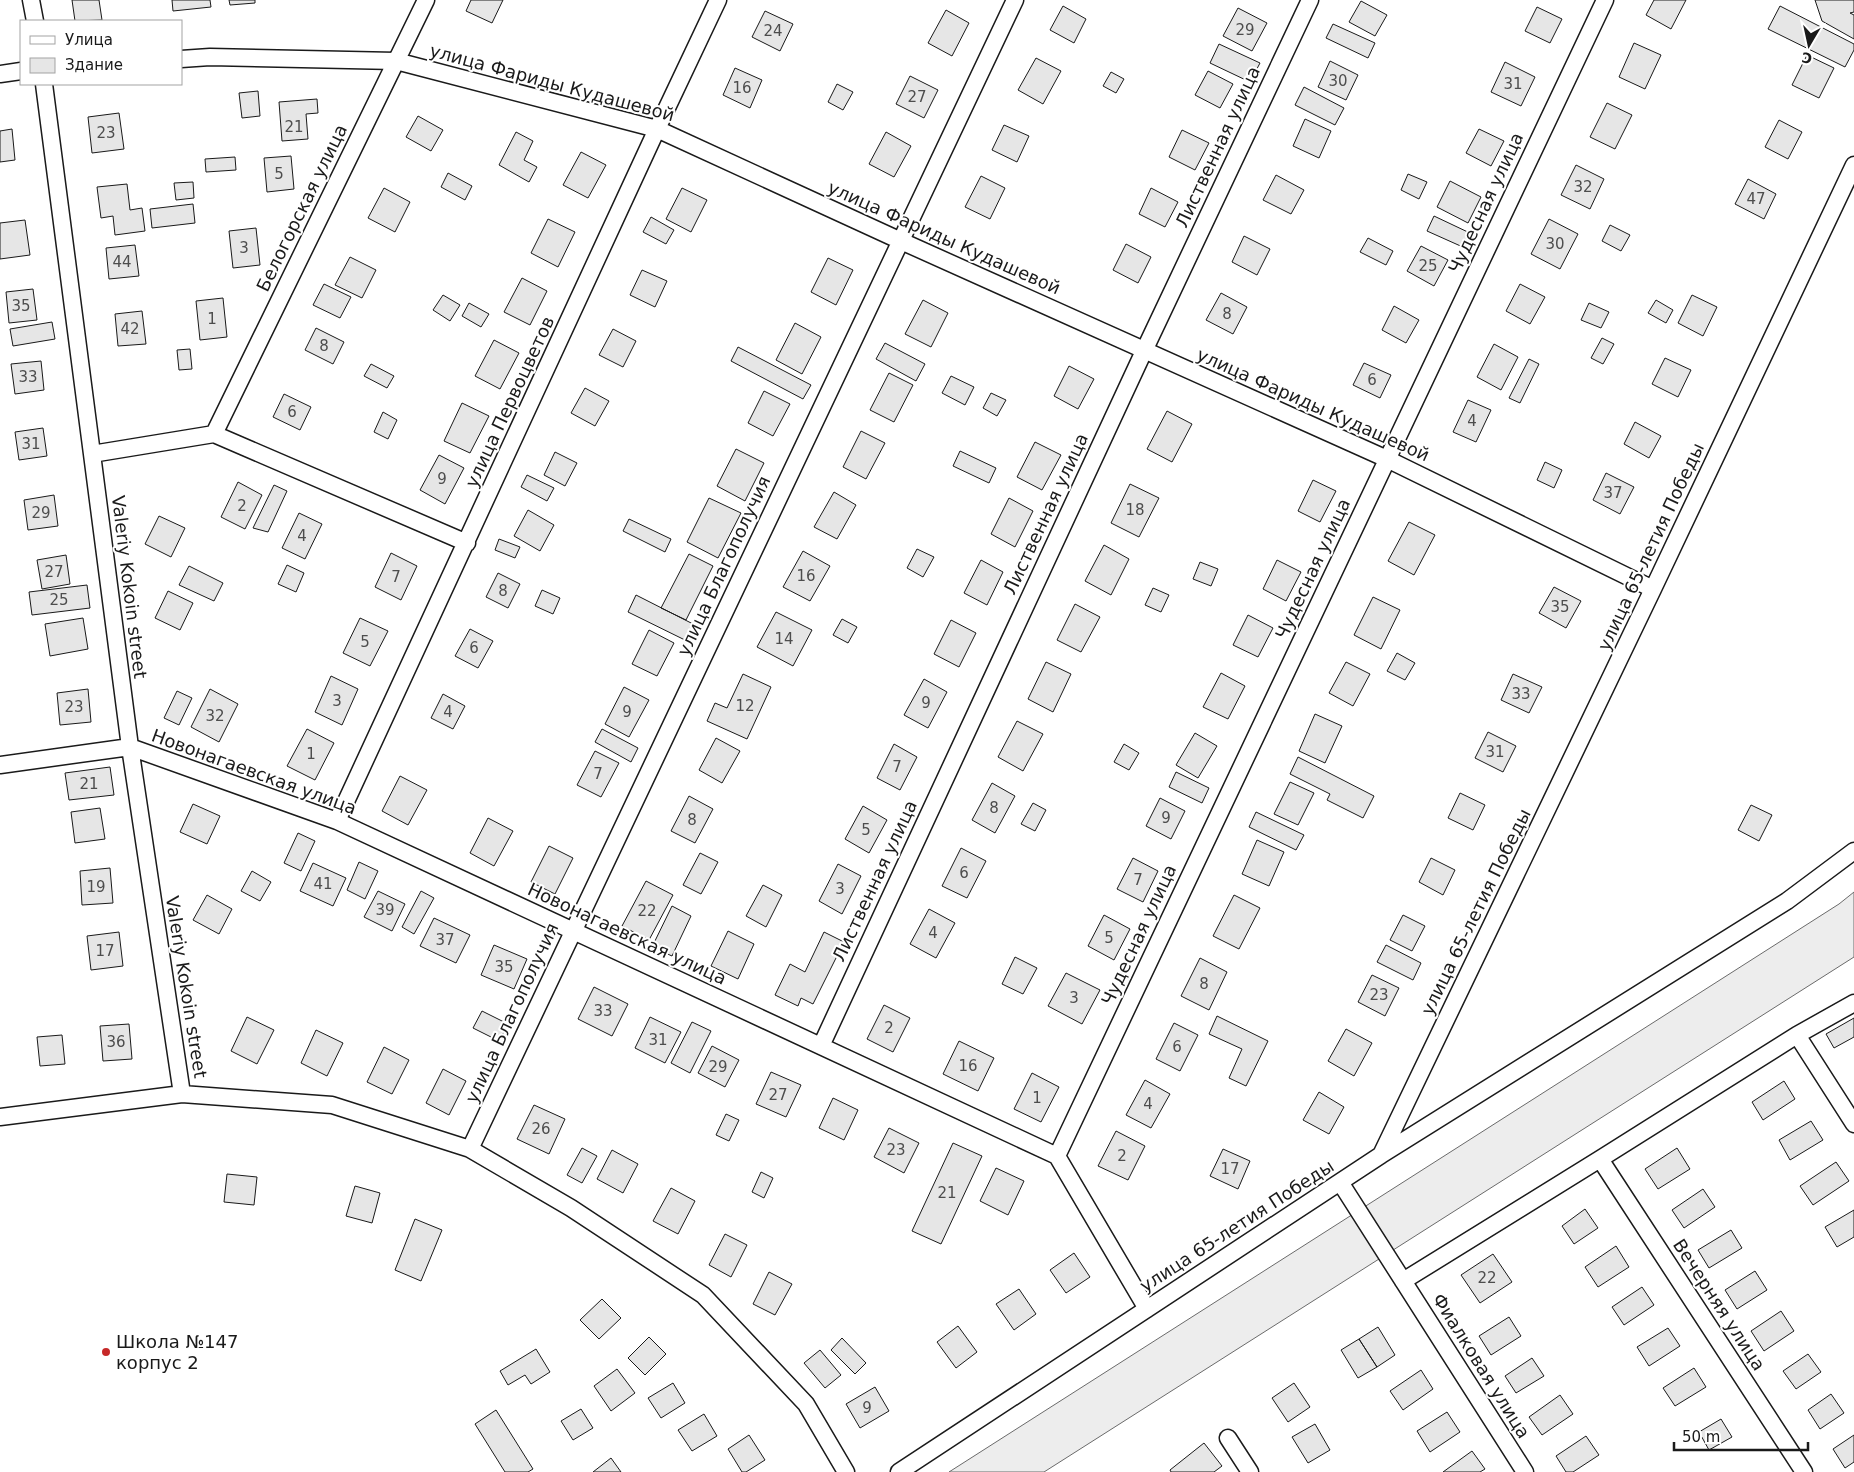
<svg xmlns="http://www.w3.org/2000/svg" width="1854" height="1472" viewBox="0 0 1854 1472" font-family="'DejaVu Sans',sans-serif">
<rect width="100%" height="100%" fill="#fff"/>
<path fill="#ededed" stroke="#6a6a6a" d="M1854 892V957L1044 1472H949L1839 904Z"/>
<path fill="#e6e6e6" stroke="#1a1a1a" d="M72 0H99L102 20 75 21Z
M172 0H210L211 7 173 11Z
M229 0H255V3L230 5Z
M471 0H503L492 23 466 11Z
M1654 0H1686L1671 29 1646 15Z
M1815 0H1854V12L1850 13 1854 15V39L1822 21Z
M1361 1 1387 15 1375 36 1349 22Z
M1063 6 1086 19 1074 43 1050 30Z
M1780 6 1854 44V50L1845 67 1768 29Z
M1537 7 1562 19 1550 43 1525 31Z
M1238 8 1267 23 1252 51 1223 36Z
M946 10 969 23 952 56 928 43Z
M765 11 793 24 780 51 752 37Z
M1333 24 1375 43 1368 58 1326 38Z
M1634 43 1661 55 1645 89 1619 77Z
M1219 44 1260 63 1250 82 1210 63Z
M1807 55 1834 68 1819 98 1792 85Z
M1036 58 1061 71 1043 104 1018 90Z
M1330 61 1358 75 1346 100 1318 87Z
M1505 62 1535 77 1521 106 1491 92Z
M735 68 762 80 750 108 723 95Z
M1208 71 1233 84 1220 108 1195 95Z
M1111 72 1124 79 1116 93 1103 86Z
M910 76 938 90 924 118 896 104Z
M837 84 853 92 843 110 828 102Z
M1304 87 1344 108 1335 125 1295 105Z
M258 91 260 116 242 118 239 93Z
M317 99 318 113 306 114 308 139 282 141 279 102Z
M1607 103 1632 115 1615 149 1590 137Z
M119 113 124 149 92 153 88 117Z
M418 116 443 130 431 151 406 137Z
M1305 119 1331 131 1319 158 1293 146Z
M1779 120 1802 132 1788 159 1765 147Z
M1004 125 1029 136 1017 162 992 150Z
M12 129 15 160 0 162V131Z
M1479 129 1504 141 1491 166 1466 153Z
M1182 130 1209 143 1195 170 1169 157Z
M516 132 533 141 524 160 537 167 529 182 499 165Z
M886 132 911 146 894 177 869 164Z
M581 152 606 165 588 198 563 185Z
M291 156 294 189 267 192 264 158Z
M235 157 236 170 206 172 205 159Z
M1576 165 1604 179 1590 209 1561 195Z
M448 173 472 186 465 200 441 187Z
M1408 174 1427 182 1419 199 1401 190Z
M1276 175 1304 190 1291 214 1263 200Z
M981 176 1005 188 990 219 965 207Z
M1748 179 1776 194 1764 219 1735 204Z
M1450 181 1481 197 1468 223 1437 207Z
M193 182 194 198 176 200 174 183Z
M127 184 130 210 142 208 145 231 115 235 113 216 101 218 97 187Z
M384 188 410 202 395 232 368 218Z
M682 188 707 200 691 232 666 219Z
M1151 188 1178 202 1165 227 1139 214Z
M193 204 195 223 152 228 150 209Z
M1434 216 1472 234 1465 248 1427 231Z
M651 217 674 230 666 244 643 232Z
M548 219 575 232 558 267 531 253Z
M1549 219 1578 234 1560 269 1531 254Z
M25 220 30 255 0 259V223Z
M1610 225 1630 235 1621 251 1602 241Z
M256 228 260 265 233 268 229 231Z
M1244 236 1270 249 1257 275 1232 262Z
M1368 238 1393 251 1386 265 1360 252Z
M1126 244 1151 257 1138 283 1113 270Z
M135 245 139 276 109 279 106 248Z
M1421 246 1448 260 1434 286 1407 271Z
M350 257 376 270 362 298 335 285Z
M828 258 853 270 836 305 811 292Z
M642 270 667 281 655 307 630 295Z
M522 278 547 291 530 325 504 312Z
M324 284 351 297 340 318 313 305Z
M1520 284 1545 297 1530 324 1506 311Z
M33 289 37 320 9 323 6 292Z
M1221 293 1247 307 1233 334 1206 320Z
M443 295 460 305 450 321 433 310Z
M1692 295 1717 307 1703 336 1678 323Z
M223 298 227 337 200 340 196 301Z
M923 300 948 313 931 347 905 334Z
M1656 300 1673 310 1666 323 1648 313Z
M469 303 489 314 481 327 462 316Z
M1589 303 1609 312 1601 328 1581 320Z
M1394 306 1419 320 1406 343 1382 330Z
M142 311 146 344 118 346 115 314Z
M52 322 55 339 13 346 10 329Z
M795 323 821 337 802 374 776 360Z
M316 328 344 342 333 364 305 350Z
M613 329 636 341 623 367 599 355Z
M1602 338 1614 344 1603 364 1591 358Z
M494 340 519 353 500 389 475 376Z
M885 343 925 364 916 381 876 359Z
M1494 344 1518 357 1501 390 1477 377Z
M738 347 811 385 803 399 731 361Z
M190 349 192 369 179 370 177 350Z
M1665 358 1691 370 1678 397 1652 384Z
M1529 359 1539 364 1520 403 1509 398Z
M41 361 44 390 15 394 11 364Z
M1364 363 1391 375 1380 398 1353 385Z
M371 364 394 376 387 388 364 376Z
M1069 366 1094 379 1078 409 1054 396Z
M889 373 913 385 894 422 870 410Z
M951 376 974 387 965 405 942 393Z
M585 388 609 401 595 426 571 413Z
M764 391 790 404 773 436 748 423Z
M991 393 1006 400 997 416 983 408Z
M284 394 311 407 300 430 273 417Z
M1468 400 1491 410 1476 442 1453 432Z
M462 403 489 416 470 453 444 441Z
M1167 411 1192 424 1172 462 1147 449Z
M383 412 397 420 388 439 374 432Z
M1635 422 1661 436 1649 458 1624 444Z
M43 428 47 456 19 460 15 432Z
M861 431 885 443 866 479 843 467Z
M1035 442 1061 455 1042 490 1017 477Z
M736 449 764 463 745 501 717 486Z
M960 451 996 468 989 483 953 466Z
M555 452 577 463 565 486 544 475Z
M439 455 464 468 445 504 420 490Z
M1545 462 1562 470 1554 488 1537 480Z
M1606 473 1634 487 1620 514 1593 500Z
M527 475 554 488 547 501 521 487Z
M1313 480 1336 491 1320 522 1298 511Z
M238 482 262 495 245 529 221 517Z
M1130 484 1159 498 1139 537 1111 523Z
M274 485 287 491 268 532 253 528Z
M834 492 856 505 837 539 814 527Z
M54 495 58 526 28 530 24 500Z
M709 498 741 513 718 558 687 542Z
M1009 498 1033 511 1015 547 991 534Z
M528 510 554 525 540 551 514 536Z
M299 513 322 524 305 559 282 548Z
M159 516 185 528 171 557 145 544Z
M629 519 671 539 665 552 623 531Z
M1409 522 1435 535 1414 575 1388 561Z
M499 539 520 547 515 558 495 550Z
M1104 545 1129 559 1111 595 1085 581Z
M917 549 934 557 923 577 907 568Z
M803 551 830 566 810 601 783 587Z
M391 553 417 566 401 600 375 587Z
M689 554 713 566 686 620 661 608Z
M66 555 70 584 42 589 37 560Z
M981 560 1003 572 987 605 964 593Z
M1277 560 1301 572 1286 601 1263 589Z
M1200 562 1218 569 1211 586 1193 579Z
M287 565 304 573 296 592 278 584Z
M189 566 223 583 214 601 179 585Z
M498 573 520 584 508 608 486 597Z
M87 585 90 608 32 615 29 592Z
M1554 587 1581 601 1566 628 1539 613Z
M1153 588 1169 595 1161 612 1145 605Z
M542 590 560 598 553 614 535 606Z
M168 591 193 603 180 630 155 618Z
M636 595 697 626 689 642 628 612Z
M1373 597 1400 610 1381 649 1354 635Z
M1075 604 1100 617 1081 652 1057 640Z
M776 612 812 630 793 666 757 647Z
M1248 615 1273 628 1258 657 1233 645Z
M83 618 88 649 50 656 45 624Z
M360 618 388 631 370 666 343 653Z
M842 619 857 627 848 643 833 635Z
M951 620 976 633 959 667 934 654Z
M470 629 493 641 478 668 455 656Z
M649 630 674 643 657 676 632 664Z
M1397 653 1415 663 1405 680 1387 671Z
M1046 662 1071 674 1053 712 1028 699Z
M1346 662 1370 674 1353 706 1329 693Z
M1221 673 1245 686 1228 719 1203 707Z
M743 674 771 687 747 739 707 721 715 703 727 708Z
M1513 674 1542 687 1529 713 1501 700Z
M331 676 358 689 342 725 315 712Z
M924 679 947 692 928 728 904 715Z
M624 687 649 700 629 737 605 724Z
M88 689 91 722 60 725 57 693Z
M210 689 238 704 219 742 191 727Z
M177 691 192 698 179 725 164 718Z
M443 694 465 706 453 729 431 718Z
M1315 714 1342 726 1325 763 1299 751Z
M1017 721 1043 734 1023 771 998 757Z
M307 729 334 743 315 780 287 766Z
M602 729 638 748 631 762 595 742Z
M1488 732 1516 746 1503 772 1475 758Z
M1195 733 1217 746 1198 778 1176 765Z
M716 738 740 751 722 783 699 770Z
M894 744 917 757 900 790 877 778Z
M1124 744 1139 753 1129 770 1114 762Z
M595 751 619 763 601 797 577 785Z
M1298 757 1374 796 1363 818 1327 800 1330 794 1290 774Z
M110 767 114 795 69 800 65 773Z
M1176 772 1209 788 1202 803 1169 787Z
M400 776 427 790 408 825 382 811Z
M1290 782 1314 793 1298 825 1274 814Z
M992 783 1015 796 995 833 972 820Z
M1460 793 1485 805 1473 830 1448 818Z
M689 796 713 809 695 843 671 831Z
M1160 798 1185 811 1171 839 1146 826Z
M1033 803 1046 810 1035 831 1021 824Z
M193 804 220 816 207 844 180 832Z
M1751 805 1772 815 1759 841 1738 830Z
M863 806 887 820 869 853 845 839Z
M100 808 105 839 75 843 71 812Z
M1256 812 1304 835 1296 850 1249 827Z
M488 818 513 831 494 866 470 853Z
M298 833 315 841 301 871 284 863Z
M1257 840 1284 852 1269 886 1242 874Z
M549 846 573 858 555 894 531 882Z
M961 848 986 861 967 898 942 886Z
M700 853 718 862 701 894 683 885Z
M1133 858 1158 871 1143 902 1117 889Z
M1431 858 1455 870 1443 895 1419 882Z
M359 862 378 871 365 899 347 890Z
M313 863 346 878 333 906 300 891Z
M838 864 861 876 842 914 819 901Z
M110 868 113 903 82 905 80 871Z
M252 871 271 882 260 901 241 891Z
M646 881 673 895 649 940 622 926Z
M763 885 782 895 766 927 746 916Z
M378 891 405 904 392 931 364 917Z
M421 891 434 898 414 934 402 927Z
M207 895 232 909 219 934 193 920Z
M1234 895 1260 908 1239 949 1213 936Z
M672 906 691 916 672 956 652 947Z
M929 909 955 923 936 958 910 944Z
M1104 915 1130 929 1114 960 1088 946Z
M1403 915 1425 926 1412 951 1390 940Z
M434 918 470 935 456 963 420 946Z
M728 931 754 944 738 979 711 966Z
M119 932 123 966 91 970 87 936Z
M824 932 844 942 813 1004 801 998 798 1006 775 995 790 964 805 972Z
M494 945 527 959 514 989 481 975Z
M1386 945 1421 963 1413 980 1377 962Z
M1015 957 1037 968 1023 994 1002 984Z
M1200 958 1227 972 1209 1010 1181 996Z
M1066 973 1100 990 1082 1024 1048 1006Z
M1372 975 1399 988 1385 1016 1358 1002Z
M594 987 628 1004 612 1036 578 1019Z
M884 1005 910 1018 893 1052 867 1039Z
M482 1011 508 1024 499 1041 473 1028Z
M1217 1016 1268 1041 1246 1086 1229 1078 1242 1049 1209 1034Z
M247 1017 274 1030 257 1064 231 1051Z
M650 1017 681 1032 665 1063 635 1048Z
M1854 1018V1037L1834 1048 1826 1034Z
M692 1022 711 1031 690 1073 671 1063Z
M1174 1023 1198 1035 1180 1071 1156 1059Z
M129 1024 132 1059 103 1061 100 1026Z
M1346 1029 1372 1043 1354 1076 1328 1061Z
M316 1030 343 1043 327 1076 301 1063Z
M62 1035 65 1064 40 1066 37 1037Z
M959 1041 994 1058 978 1091 943 1074Z
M712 1046 739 1060 725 1087 698 1073Z
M384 1047 409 1060 392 1094 367 1082Z
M443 1069 466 1081 449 1115 426 1103Z
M771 1072 801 1085 786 1117 756 1104Z
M1032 1073 1059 1087 1041 1122 1014 1109Z
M1145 1080 1170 1094 1151 1128 1126 1115Z
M1784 1081 1795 1099 1763 1120 1752 1102Z
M1319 1092 1344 1107 1329 1134 1303 1120Z
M833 1098 858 1110 844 1140 819 1128Z
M534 1105 565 1119 549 1154 517 1139Z
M726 1114 739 1120 729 1141 716 1135Z
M1811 1121 1823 1140 1790 1160 1779 1140Z
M889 1128 919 1143 904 1173 874 1157Z
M1116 1131 1145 1146 1128 1180 1098 1166Z
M953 1143 982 1156 941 1244 912 1231Z
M582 1148 597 1156 582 1183 567 1175Z
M1677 1148 1690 1169 1658 1189 1645 1169Z
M1223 1149 1250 1161 1238 1189 1210 1176Z
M612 1150 638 1164 623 1193 597 1179Z
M1836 1162 1849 1181 1813 1205 1800 1186Z
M996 1168 1024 1181 1008 1215 980 1201Z
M761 1172 773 1178 764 1198 752 1192Z
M227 1174 257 1177 254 1205 224 1202Z
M355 1186 380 1193 372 1223 346 1216Z
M671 1188 695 1201 678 1234 653 1221Z
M1703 1189 1715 1207 1684 1228 1672 1210Z
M1585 1209 1598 1228 1574 1244 1562 1226Z
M1854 1210V1237L1837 1247 1825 1227Z
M415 1219 442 1230 421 1281 395 1270Z
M1731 1230 1742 1248 1709 1268 1698 1250Z
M725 1234 747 1245 731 1277 709 1265Z
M1616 1246 1629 1267 1598 1287 1585 1267Z
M1074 1253 1090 1277 1066 1293 1050 1270Z
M1493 1254 1512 1282 1480 1303 1461 1275Z
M1755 1271 1767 1290 1737 1309 1725 1290Z
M769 1272 792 1284 775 1315 753 1304Z
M1642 1287 1654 1305 1624 1325 1612 1307Z
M1019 1289 1036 1314 1014 1330 996 1304Z
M602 1299 621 1318 599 1339 580 1320Z
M1781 1311 1794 1331 1764 1351 1751 1331Z
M1509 1317 1521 1336 1491 1355 1479 1336Z
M958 1326 977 1352 956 1368 937 1342Z
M1378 1327 1395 1355 1377 1367 1359 1339Z
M1668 1328 1680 1346 1649 1366 1637 1347Z
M649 1337 666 1354 645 1375 628 1358Z
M842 1338 866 1363 855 1374 831 1350Z
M1359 1339 1377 1367 1358 1378 1341 1350Z
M536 1349 550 1372 531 1384 525 1375 508 1385 500 1371Z
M820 1350 841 1375 825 1388 804 1363Z
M1808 1354 1821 1372 1796 1389 1783 1371Z
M1532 1358 1544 1376 1516 1393 1505 1376Z
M1694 1368 1706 1387 1675 1406 1663 1388Z
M617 1369 635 1393 611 1411 594 1386Z
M1421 1370 1433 1389 1403 1410 1390 1391Z
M673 1383 685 1403 661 1418 648 1398Z
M1294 1383 1310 1407 1288 1422 1272 1398Z
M875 1387 889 1411 860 1428 846 1404Z
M1831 1394 1844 1413 1820 1429 1808 1410Z
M1560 1395 1573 1414 1542 1435 1529 1417Z
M581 1409 593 1428 573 1440 561 1421Z
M496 1410 533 1469 528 1472H505L475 1424Z
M1447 1412 1460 1432 1430 1452 1417 1431Z
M704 1414 717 1436 692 1451 678 1430Z
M1721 1419 1732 1437 1709 1450 1699 1432Z
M1315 1424 1330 1450 1308 1463 1292 1437Z
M749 1435 765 1460 746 1472H742L728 1449Z
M1854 1435V1462L1845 1468 1833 1449Z
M1586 1436 1599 1455 1573 1472H1566L1556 1456Z
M1204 1443 1222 1466 1214 1472H1171L1170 1470Z
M1472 1451 1485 1469 1480 1472H1443Z
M611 1458 621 1472H593Z"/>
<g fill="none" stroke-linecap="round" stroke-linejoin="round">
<defs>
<path id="minor" d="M31 0 35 21
M181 59 210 57 396 61 657 129 901 241 1387 459 1653 589
M0 74 21 71
M44 84 130 747 182 1094
M214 434 426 0
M92 454 214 434 467 543
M0 765 130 747 337 821 1057 1156 1147 1309
M337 821 657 129 718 0
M1797 1035 1854 1124
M821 1046 1144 351 1310 0
M0 1117 182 1094 332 1105 470 1149 571 1208 703 1295 806 1404 846 1472
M470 1149 1015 0
M1381 1155 1787 901 1854 851
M1057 1156 1605 0
M1600 1159 1804 1472
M1340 1182 1525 1472
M1403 1281 1600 1159 1797 1035 1854 1003
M1228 1438 1250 1472
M899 1472 1381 1155 1653 589 1854 165"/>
</defs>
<use href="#minor" stroke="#1a1a1a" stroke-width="19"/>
<use href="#minor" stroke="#fff" stroke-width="16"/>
</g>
<circle fill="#c62828" stroke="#fff" stroke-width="2" cx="106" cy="1352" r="5"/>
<g text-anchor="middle" stroke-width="4" stroke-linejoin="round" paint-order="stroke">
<g font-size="15" fill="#4d4d4d">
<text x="1245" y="35">29</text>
<text x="773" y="36">24</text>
<text x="1338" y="86">30</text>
<text x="1513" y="89">31</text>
<text x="742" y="93">16</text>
<text x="917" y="102">27</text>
<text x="294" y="132">21</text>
<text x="106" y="138">23</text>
<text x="279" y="179">5</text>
<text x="1583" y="192">32</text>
<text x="1756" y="204">47</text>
<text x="1555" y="249">30</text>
<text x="244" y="253">3</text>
<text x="122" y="267">44</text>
<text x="1428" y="271">25</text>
<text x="21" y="311">35</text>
<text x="1227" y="319">8</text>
<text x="212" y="324">1</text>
<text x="130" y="334">42</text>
<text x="324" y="351">8</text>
<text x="28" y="382">33</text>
<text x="1372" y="385">6</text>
<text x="292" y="417">6</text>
<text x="1472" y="426">4</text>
<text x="31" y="449">31</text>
<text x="442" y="484">9</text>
<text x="1613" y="498">37</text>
<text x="242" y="511">2</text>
<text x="1135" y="515">18</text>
<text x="41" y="518">29</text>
<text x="302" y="541">4</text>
<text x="54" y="577">27</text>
<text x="806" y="581">16</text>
<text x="396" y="582">7</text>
<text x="503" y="596">8</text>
<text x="59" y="605">25</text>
<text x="1560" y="612">35</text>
<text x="784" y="644">14</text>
<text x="365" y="647">5</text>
<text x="474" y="653">6</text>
<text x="1521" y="699">33</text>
<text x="337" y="706">3</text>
<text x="926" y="708">9</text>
<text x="745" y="711">12</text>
<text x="74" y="712">23</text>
<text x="448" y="717">4</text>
<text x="627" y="717">9</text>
<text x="215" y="721">32</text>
<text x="1495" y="757">31</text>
<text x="311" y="759">1</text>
<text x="897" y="772">7</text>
<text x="598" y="779">7</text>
<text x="89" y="789">21</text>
<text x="994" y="813">8</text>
<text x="1166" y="823">9</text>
<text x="692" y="825">8</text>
<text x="866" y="835">5</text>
<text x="964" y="878">6</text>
<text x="1138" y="885">7</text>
<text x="323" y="889">41</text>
<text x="96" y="892">19</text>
<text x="840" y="894">3</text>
<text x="385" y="915">39</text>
<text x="647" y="916">22</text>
<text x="933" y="938">4</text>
<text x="1109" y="943">5</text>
<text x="445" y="945">37</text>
<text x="105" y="956">17</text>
<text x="504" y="972">35</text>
<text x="1204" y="989">8</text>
<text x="1379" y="1000">23</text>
<text x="1074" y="1003">3</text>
<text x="603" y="1016">33</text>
<text x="889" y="1033">2</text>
<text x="658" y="1045">31</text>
<text x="116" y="1047">36</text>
<text x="1177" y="1052">6</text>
<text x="968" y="1071">16</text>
<text x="718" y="1072">29</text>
<text x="778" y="1100">27</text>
<text x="1037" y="1103">1</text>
<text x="1148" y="1109">4</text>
<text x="541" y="1134">26</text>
<text x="896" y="1155">23</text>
<text x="1122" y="1161">2</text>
<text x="1230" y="1174">17</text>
<text x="947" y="1198">21</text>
<text x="1487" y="1283">22</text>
<text x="867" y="1413">9</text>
</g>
<g font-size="18" fill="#1a1a1a" stroke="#fff">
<text transform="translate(552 83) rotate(15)" y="6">улица Фариды Кудашевой</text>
<text transform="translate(1218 147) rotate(-65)" y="6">Лиственная улица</text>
<text transform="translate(1486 203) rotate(-65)" y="6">Чудесная улица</text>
<text transform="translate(302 208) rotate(-64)" y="6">Белогорская улица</text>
<text transform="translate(944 238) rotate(24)" y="6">улица Фариды Кудашевой</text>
<text transform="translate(510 402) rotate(-65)" y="6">улица Первоцветов</text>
<text transform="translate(1313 405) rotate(24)" y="6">улица Фариды Кудашевой</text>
<text transform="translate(1046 514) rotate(-65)" y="6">Лиственная улица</text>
<text transform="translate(1651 547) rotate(-65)" y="6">улица 65-летия Победы</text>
<text transform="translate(724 566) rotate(-65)" y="6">улица Благополучия</text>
<text transform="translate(1313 569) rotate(-65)" y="6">Чудесная улица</text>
<text transform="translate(129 587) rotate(83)" y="6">Valeriy Kokoin street</text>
<text transform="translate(254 772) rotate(20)" y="6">Новонагаевская улица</text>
<text transform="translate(875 881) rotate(-65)" y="6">Лиственная улица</text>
<text transform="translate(1476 912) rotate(-64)" y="6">улица 65-летия Победы</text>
<text transform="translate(627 934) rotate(25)" y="6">Новонагаевская улица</text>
<text transform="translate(1139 935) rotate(-65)" y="6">Чудесная улица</text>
<text transform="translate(186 987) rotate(81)" y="6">Valeriy Kokoin street</text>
<text transform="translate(512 1013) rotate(-65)" y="6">улица Благополучия</text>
<text transform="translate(1237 1226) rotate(-33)" y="6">улица 65-летия Победы</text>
<text transform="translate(1719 1305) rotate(57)" y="6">Вечерняя улица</text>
<text transform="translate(1481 1366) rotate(58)" y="6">Фиалковая улица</text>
</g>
<g font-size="18" fill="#1a1a1a" stroke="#fff" text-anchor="start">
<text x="116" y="1348">Школа №147<tspan x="116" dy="21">корпус 2</tspan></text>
</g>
</g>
<rect x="20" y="20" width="162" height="65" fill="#ffffff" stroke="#a3a3a3"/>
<rect x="30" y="36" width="25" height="8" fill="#ffffff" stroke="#a3a3a3"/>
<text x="65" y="45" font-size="15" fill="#1a1a1a">Улица</text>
<rect x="30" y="58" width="25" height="15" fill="#e6e6e6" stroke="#a3a3a3"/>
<text x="65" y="70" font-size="15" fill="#1a1a1a">Здание</text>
<g transform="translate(1809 45) rotate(189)" stroke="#ffffff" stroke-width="4" paint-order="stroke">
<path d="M0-4L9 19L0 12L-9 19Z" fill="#1a1a1a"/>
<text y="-8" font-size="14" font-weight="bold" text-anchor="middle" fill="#1a1a1a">С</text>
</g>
<path d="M1674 1442v8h134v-8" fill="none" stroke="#1a1a1a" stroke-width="2.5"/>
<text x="1682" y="1442" font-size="15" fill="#1a1a1a" stroke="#ffffff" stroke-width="4" paint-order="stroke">50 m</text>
</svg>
